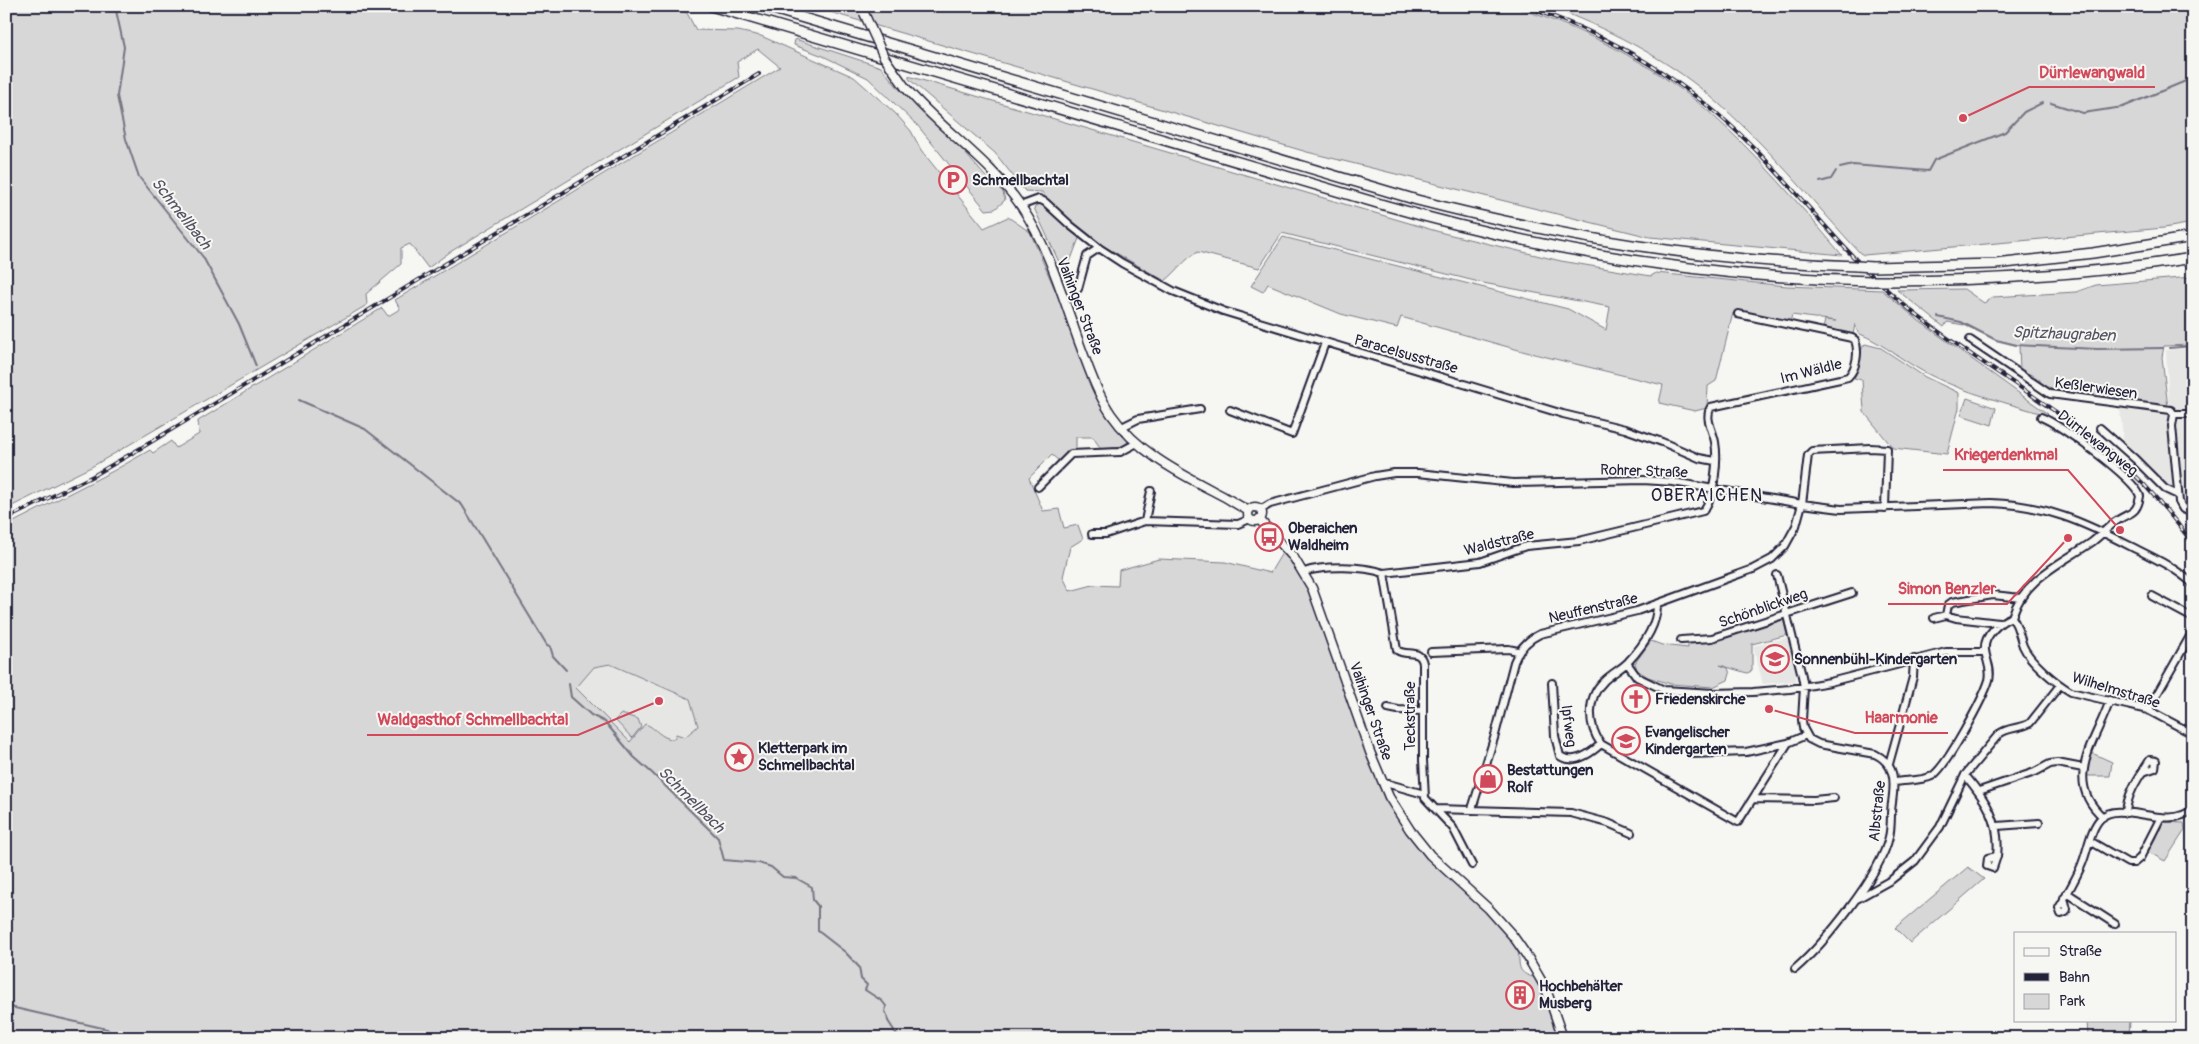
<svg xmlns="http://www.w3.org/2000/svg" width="2199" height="1044" viewBox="0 0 2199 1044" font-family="Pangolin,sans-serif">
<rect width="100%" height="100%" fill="#f6f6f2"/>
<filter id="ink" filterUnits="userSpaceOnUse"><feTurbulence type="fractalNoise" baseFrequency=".02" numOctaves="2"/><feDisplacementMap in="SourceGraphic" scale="10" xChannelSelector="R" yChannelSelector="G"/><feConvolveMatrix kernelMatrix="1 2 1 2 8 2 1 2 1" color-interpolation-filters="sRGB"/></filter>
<g filter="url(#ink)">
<path fill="#e6e6e4" d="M2193 348V513L2187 511 2178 496 2169 498 2161 491 2150 478 2125 454 2119 402 2169 408 2166 350Z
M1787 638 1796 673 1795 681 1763 684 1753 646Z
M610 664 690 699 698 726 685 737 669 739 663 737 652 726 630 742 576 688 594 666Z"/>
<path fill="#d7d7d7" stroke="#7c7c89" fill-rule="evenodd" d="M6 6H666L687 13 696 30 738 31 761 36 854 77 895 113 911 131 921 150 984 228 1008 217 1030 232 1111 419 1128 441 1124 447 1101 449 1093 437H1076V448L1059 461 1052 455 1029 478 1043 511 1059 509 1064 528 1078 525 1083 539 1070 547 1063 577 1070 591 1093 585 1118 586 1119 570 1159 559 1225 562 1270 573 1282 553 1296 567 1307 585 1383 788 1400 822 1510 938C1512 941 1516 945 1517 948 1522 964 1513 973 1537 978L1558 1038H6V526L113 471 150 450 153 453 171 441 176 448 199 434 198 421 382 308 388 316 400 309 395 300 780 67 758 49 737 62 739 77 450 252 428 268 410 244 401 248V264L366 294 367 305 93 466 6 509ZM610 664 690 699 698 726 685 737 676 734 674 739C660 739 656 727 645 724L630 742 576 688 594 667Z
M809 6H1508C1575 23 1656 65 1708 111 1757 154 1800 205 1842 255L1650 237 1307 152Z
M1548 6H2193V223L2164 228 1864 255 1860 253C1811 200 1766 143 1710 96 1663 56 1606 28 1548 6Z
M795 39 881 67 900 90 958 145 985 176 1003 192 1005 200 995 209 986 210 918 126 868 78 823 56 794 45Z
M908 76 1443 233 1561 261 1651 276 1656 273 1787 286 1882 290 1919 321 2048 414 2046 415C2008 403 1968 394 1932 376 1906 364 1885 344 1858 333L1855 324 1853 335 1823 329 1825 320 1836 321 1792 315 1790 322 1744 311 1733 313 1716 381 1708 386 1707 408 1695 411 1659 403 1663 385 1526 352 1401 317 1397 328 1341 314 1268 284 1263 292 1251 286 1283 237 1568 309 1606 330 1610 307 1483 283 1282 233 1259 268 1198 252C1184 259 1178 271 1165 281L1081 233 1065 275 1034 208 1047 200 1042 192 1025 191 995 153 910 80Z
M2193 277V345L2164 346 2162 357 2168 408 2052 392 2040 386V380L2031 374 2025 375 2020 371 2019 345 1997 340 1964 325 1947 322 1944 327 1897 290 1964 289 1984 303 1993 297 2076 292 2096 285Z
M1865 344 1881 348 1925 377 1959 393V408L1947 454 1893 448 1864 412 1862 380 1854 378C1861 368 1857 352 1865 344Z
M1967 398 1996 408 1992 425 1961 415Z
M1783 618 1787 635 1752 644V671L1747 673 1720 665 1728 668 1730 674 1728 680 1713 687 1671 684 1648 677 1637 670 1635 663 1651 641 1662 645 1688 648V641L1737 633Z
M621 714 638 719 641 727 632 738 615 720Z
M2092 753 2112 762 2110 776H2087L2089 760Z
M2164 822 2184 823 2185 830 2165 861 2148 852Z
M1968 867 1984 879 1910 943 1895 928Z
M2087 1020H2130L2129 1038H2088Z"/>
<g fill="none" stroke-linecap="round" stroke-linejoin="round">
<path stroke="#757583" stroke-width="2" d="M115 6 124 47 117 96 126 139 139 177 203 257 239 324 256 366
M2051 103 2083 113 2123 107 2193 78
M1840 168 1853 165 1928 171 1934 160 2005 132 2024 112 2042 103
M1820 182 1831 179 1836 171
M1938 317 1961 322 1996 340 2016 345 2097 349 2163 348
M2169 348 2193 346
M299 400 365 429 462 505 547 645 550 646 553 656 566 670
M569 684 571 697 591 715 605 722 634 757 652 773 718 838 724 860 759 863 771 867 783 877 796 878 812 887 813 900 818 906V931L845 952 859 967 861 979 867 985 865 990 882 1001 886 1006 885 1012 887 1015 888 1021 899 1038
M6 1006 107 1029 118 1038"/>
<defs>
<path id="minor" d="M1020 206 1039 199 1045 202 1070 225 1099 248 1122 263 1173 291 1223 311 1563 414 1625 429 1662 442 1699 458 1715 461
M1078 289 1087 256 1099 248
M1970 340 2050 394 2171 410 2174 414
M1230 410 1292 434 1325 343
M2174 414 2172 426 2179 502 2183 509 2193 513
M2174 414H2193
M2041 417C2060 424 2134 478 2140 496 2137 516 2128 512 2115 522 2107 528 2100 536 2092 542 2062 563 2023 579 2012 617 2020 630 2019 635 2023 646 2030 662 2056 683 2071 692L2148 710 2193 734
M1122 427 1138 419 1200 409
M2100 428 2135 459 2165 489 2178 495
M1038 487 1071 454 1120 452 1137 443
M1260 510 1270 504 1375 476 1394 473H1418L1513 483 1643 480 1673 482 1802 504 1841 509 1991 503C2046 505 2083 522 2130 546 2152 557 2175 567 2193 584
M1145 521 1151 491
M1092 534H1106L1145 521 1238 524 1250 519
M1304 572C1324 565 1363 566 1384 573L1480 562 1526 546 1579 541 1703 511C1715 497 1718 459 1715 442 1713 430 1704 418 1711 407L1840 379 1848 377C1857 368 1859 351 1855 340L1852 338 1738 314
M1384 573 1397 650C1406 657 1420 648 1423 663V760L1425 798 1453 828 1472 865
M1777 575 1802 676 1804 687 1802 720 1803 728 1809 739 1819 744 1875 754C1896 764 1895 782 1892 803 1890 814 1892 825 1889 837 1881 874 1824 944 1795 969
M2152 596 2193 618
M1657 605C1657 626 1642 647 1628 662 1621 669 1611 674 1604 681 1586 698 1588 726 1601 744L1738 822 1788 743 1806 735
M1946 615 1948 605 1952 602 1993 595 2021 598
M1934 618 1946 615 1956 618 1999 623
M1681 640 1712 638 1852 593
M1431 652 1508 649 1518 651
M1627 663 1637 677 1664 690 1713 693 1753 692 1790 689 1830 682 1946 652H1985
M1552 683 1555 736 1560 756C1574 765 1590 754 1601 744
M1388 708 1398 710 1422 711
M2148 710 2193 631
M1690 754 1746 752 1788 743
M1889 764 1913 677 1914 659
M1965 775C1986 800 2001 822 1997 856L1988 858 1987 866 1993 868 1997 856
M1894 782C1906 780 1923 781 1932 776 1946 768 1984 697 1989 680 1992 668 1986 661 1985 650 1983 636 2000 621 2012 617
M1383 784H1389L1424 794
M1979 791 2035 772 2050 764 2057 763 2083 768
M1753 799 1814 800 1834 798
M1436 809 1571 813 1608 823 1631 833
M1472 809 1495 735 1514 662C1519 649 1527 640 1540 634L1637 611 1753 569 1772 559 1785 546 1796 526 1802 504 1808 455 1812 451 1870 448 1887 449 1885 508
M2126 813C2127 793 2139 777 2150 760L2156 761 2155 768 2143 772
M2103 817C2061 780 2097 740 2110 700
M1997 826 2039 823
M2090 841 2128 863H2134L2140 858 2161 817
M2067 893 2115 924
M2064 898 2067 909 2066 912 2061 914 2059 908C2067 894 2076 879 2082 864 2088 850 2090 829 2101 818 2121 799 2167 832 2193 809
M1857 899 1891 880 1915 861 1940 827 1965 775 1999 734C2008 727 2020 729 2030 723L2060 685"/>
<path id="major" d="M905 87C941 130 988 158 1021 206 1049 248 1063 298 1080 345 1089 369 1097 393 1111 414 1137 452 1179 473 1219 494 1229 499 1239 506 1249 511
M1248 514a7 7 0 1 1 14 0a7 7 0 1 1-14 0Z
M1259 519 1294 558 1312 588 1370 752 1389 797 1410 830 1430 855 1489 909 1513 936 1527 956 1546 989 1563 1038"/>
<path id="highway" d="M711 6 1384 205C1544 251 1706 278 1873 281
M763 6 1417 200C1565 238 1704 261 1857 266
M1873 267 1996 264 2093 253 2193 237
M1888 281C1990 281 2092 274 2193 258"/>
</defs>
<use href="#minor" stroke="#22223b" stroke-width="10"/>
<use href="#major" stroke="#22223b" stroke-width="11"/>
<use href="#highway" stroke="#22223b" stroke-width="12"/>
<use href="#minor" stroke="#f6f6f2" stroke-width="6"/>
<use href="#major" stroke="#f6f6f2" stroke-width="8"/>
<use href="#highway" stroke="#f6f6f2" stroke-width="9"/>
<defs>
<path id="rail" d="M1522 6C1610 33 1690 83 1754 148 1807 202 1851 262 1909 309 1962 352 2022 386 2077 427 2089 436 2104 445 2115 456 2144 482 2170 513 2193 544
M6 519 93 476 146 445 759 74"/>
</defs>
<use href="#rail" stroke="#22223b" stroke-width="4"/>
<use href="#rail" stroke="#f6f6f2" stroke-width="2" stroke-dasharray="5.5" stroke-linecap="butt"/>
<defs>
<path id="major-bridge" d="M864 13 884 57 905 87"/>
<path id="highway-bridge" d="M1857 266 1873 267
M1873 281H1888"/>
</defs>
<use href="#major-bridge" stroke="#22223b" stroke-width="11" stroke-linecap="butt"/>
<use href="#highway-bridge" stroke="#22223b" stroke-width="12" stroke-linecap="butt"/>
<use href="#major-bridge" stroke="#f6f6f2" stroke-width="8"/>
<use href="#highway-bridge" stroke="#f6f6f2" stroke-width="9"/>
</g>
</g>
<defs>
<symbol id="parking-ring" viewBox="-11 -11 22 22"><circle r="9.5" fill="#f6f6f2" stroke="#d1495b" stroke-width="1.5"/><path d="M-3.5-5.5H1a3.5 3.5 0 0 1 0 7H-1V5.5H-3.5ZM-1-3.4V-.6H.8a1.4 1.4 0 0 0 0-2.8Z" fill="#d1495b"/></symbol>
<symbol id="bus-ring" viewBox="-11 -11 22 22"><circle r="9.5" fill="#f6f6f2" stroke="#d1495b" stroke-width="1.5"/><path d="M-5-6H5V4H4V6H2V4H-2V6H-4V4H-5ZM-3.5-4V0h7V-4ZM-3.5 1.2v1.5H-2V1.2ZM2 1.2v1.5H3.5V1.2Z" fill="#d1495b"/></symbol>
<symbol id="school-ring" viewBox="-11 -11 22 22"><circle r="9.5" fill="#f6f6f2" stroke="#d1495b" stroke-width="1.5"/><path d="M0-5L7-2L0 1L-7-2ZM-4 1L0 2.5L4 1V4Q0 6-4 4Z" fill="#d1495b"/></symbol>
<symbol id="church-ring" viewBox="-11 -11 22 22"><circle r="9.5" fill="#f6f6f2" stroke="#d1495b" stroke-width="1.5"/><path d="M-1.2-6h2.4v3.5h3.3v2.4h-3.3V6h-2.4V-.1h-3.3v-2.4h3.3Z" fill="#d1495b"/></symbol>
<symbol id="sight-ring" viewBox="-11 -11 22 22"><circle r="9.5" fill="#f6f6f2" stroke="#d1495b" stroke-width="1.5"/><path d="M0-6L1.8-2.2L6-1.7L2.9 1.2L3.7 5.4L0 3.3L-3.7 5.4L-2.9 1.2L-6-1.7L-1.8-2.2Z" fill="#d1495b"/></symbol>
<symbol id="shop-ring" viewBox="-11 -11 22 22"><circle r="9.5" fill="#f6f6f2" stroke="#d1495b" stroke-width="1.5"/><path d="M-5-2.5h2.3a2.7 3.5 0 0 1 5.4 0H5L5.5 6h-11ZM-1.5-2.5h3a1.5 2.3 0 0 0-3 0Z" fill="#d1495b"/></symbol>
<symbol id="building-ring" viewBox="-11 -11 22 22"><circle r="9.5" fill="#f6f6f2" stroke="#d1495b" stroke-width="1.5"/><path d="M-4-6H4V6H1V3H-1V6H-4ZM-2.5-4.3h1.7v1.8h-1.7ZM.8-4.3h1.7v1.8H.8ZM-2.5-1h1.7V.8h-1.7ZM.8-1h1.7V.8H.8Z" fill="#d1495b"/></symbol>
</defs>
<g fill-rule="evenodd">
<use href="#parking-ring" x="937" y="164" width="32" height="32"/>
<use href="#bus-ring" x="1253" y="521" width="32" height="32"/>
<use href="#school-ring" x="1759" y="643" width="32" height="32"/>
<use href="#church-ring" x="1620" y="683" width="32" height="32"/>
<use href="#school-ring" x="1610" y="725" width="32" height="32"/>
<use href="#sight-ring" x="723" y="741" width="32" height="32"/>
<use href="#shop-ring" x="1472" y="763" width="32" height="32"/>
<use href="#building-ring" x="1504" y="979" width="32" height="32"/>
</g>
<g text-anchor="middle" stroke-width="4" stroke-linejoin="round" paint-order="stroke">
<g font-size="15" font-weight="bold" fill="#22223b" stroke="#f6f6f2" text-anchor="start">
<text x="972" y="185">Schmellbachtal</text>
<text x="1288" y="533">Oberaichen<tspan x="1288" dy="17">Waldheim</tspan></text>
<text x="1794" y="664">Sonnenbühl-Kindergarten</text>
<text x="1655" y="704">Friedenskirche</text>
<text x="1645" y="737">Evangelischer<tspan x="1645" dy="17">Kindergarten</tspan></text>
<text x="758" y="753">Kletterpark im<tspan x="758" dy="17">Schmellbachtal</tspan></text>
<text x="1507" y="775">Bestattungen<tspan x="1507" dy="17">Rolf</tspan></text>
<text x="1539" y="991">Hochbehälter<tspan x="1539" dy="17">Musberg</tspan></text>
</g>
<g font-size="15" fill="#22223b" stroke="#f6f6f2">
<text transform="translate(1080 306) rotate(69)" y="5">Vaihinger Straße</text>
<text transform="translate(1406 354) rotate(16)" y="5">Paracelsusstraße</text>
<text transform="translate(1811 371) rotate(-14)" y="5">Im Wäldle</text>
<text transform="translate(2096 388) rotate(8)" y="5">Keßlerwiesen</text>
<text transform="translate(2098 443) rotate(38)" y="5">Dürrlewangweg</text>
<text transform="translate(1644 471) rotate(2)" y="5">Rohrer Straße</text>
<text transform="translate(1499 542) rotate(-14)" y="5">Waldstraße</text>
<text transform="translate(1593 608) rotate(-13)" y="5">Neuffenstraße</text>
<text transform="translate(1763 608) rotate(-19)" y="5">Schönblickweg</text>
<text transform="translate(2116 690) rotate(17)" y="5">Wilhelmstraße</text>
<text transform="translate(1371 711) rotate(71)" y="5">Vaihinger Straße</text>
<text transform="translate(1410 716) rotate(-90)" y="5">Teckstraße</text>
<text transform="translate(1569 726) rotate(83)" y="5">Ipfweg</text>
<text transform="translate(1877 811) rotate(-84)" y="5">Albstraße</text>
</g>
<g font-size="16" font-style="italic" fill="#535365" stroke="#f6f6f2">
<text transform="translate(182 213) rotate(52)" y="6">Schmellbach</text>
<text transform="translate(2064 333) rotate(2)" y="6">Spitzhaugraben</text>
<text transform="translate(692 799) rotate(45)" y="6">Schmellbach</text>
</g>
<g font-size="18" letter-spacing="1" fill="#22223b" stroke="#f6f6f2">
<text x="1707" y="501">OBERAICHEN</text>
</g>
</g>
<path fill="none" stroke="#d1495b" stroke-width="2" d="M1963 118L2029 87H2155M2120 530L2068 470H1943M2068 538L2007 604H1888M1769 709L1855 733H1948M659 701L578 735H367"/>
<g fill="#d1495b" stroke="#f6f6f2" stroke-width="2">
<circle cx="1963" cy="118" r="5"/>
<circle cx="2120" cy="530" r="5"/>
<circle cx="2068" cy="538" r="5"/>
<circle cx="1769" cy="709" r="5"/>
<circle cx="659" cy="701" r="5"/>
</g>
<g font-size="16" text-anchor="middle" font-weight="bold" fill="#d1495b" stroke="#f6f6f2" stroke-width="4" stroke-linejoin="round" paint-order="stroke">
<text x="2092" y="78">Dürrlewangwald</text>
<text x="2006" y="460">Kriegerdenkmal</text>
<text x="1947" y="594">Simon Benzler</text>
<text x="1901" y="723">Haarmonie</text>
<text x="473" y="725">Waldgasthof Schmellbachtal</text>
</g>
<rect width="2199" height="1044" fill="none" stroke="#f6f6f2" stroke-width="25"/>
<rect x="12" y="12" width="2174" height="1019" fill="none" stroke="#22223b" stroke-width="2" filter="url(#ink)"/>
<rect x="2014" y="932" width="162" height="90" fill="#f6f6f2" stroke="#a1a1a9"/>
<rect x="2024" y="948" width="25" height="8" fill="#f6f6f2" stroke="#a1a1a9"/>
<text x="2059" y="956" font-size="15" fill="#22223b">Straße</text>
<rect x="2024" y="973" width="25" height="8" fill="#22223b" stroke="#a1a1a9"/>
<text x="2059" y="982" font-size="15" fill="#22223b">Bahn</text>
<rect x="2024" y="994" width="25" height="15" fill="#d7d7d7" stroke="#a1a1a9"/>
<text x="2059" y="1006" font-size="15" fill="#22223b">Park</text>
</svg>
